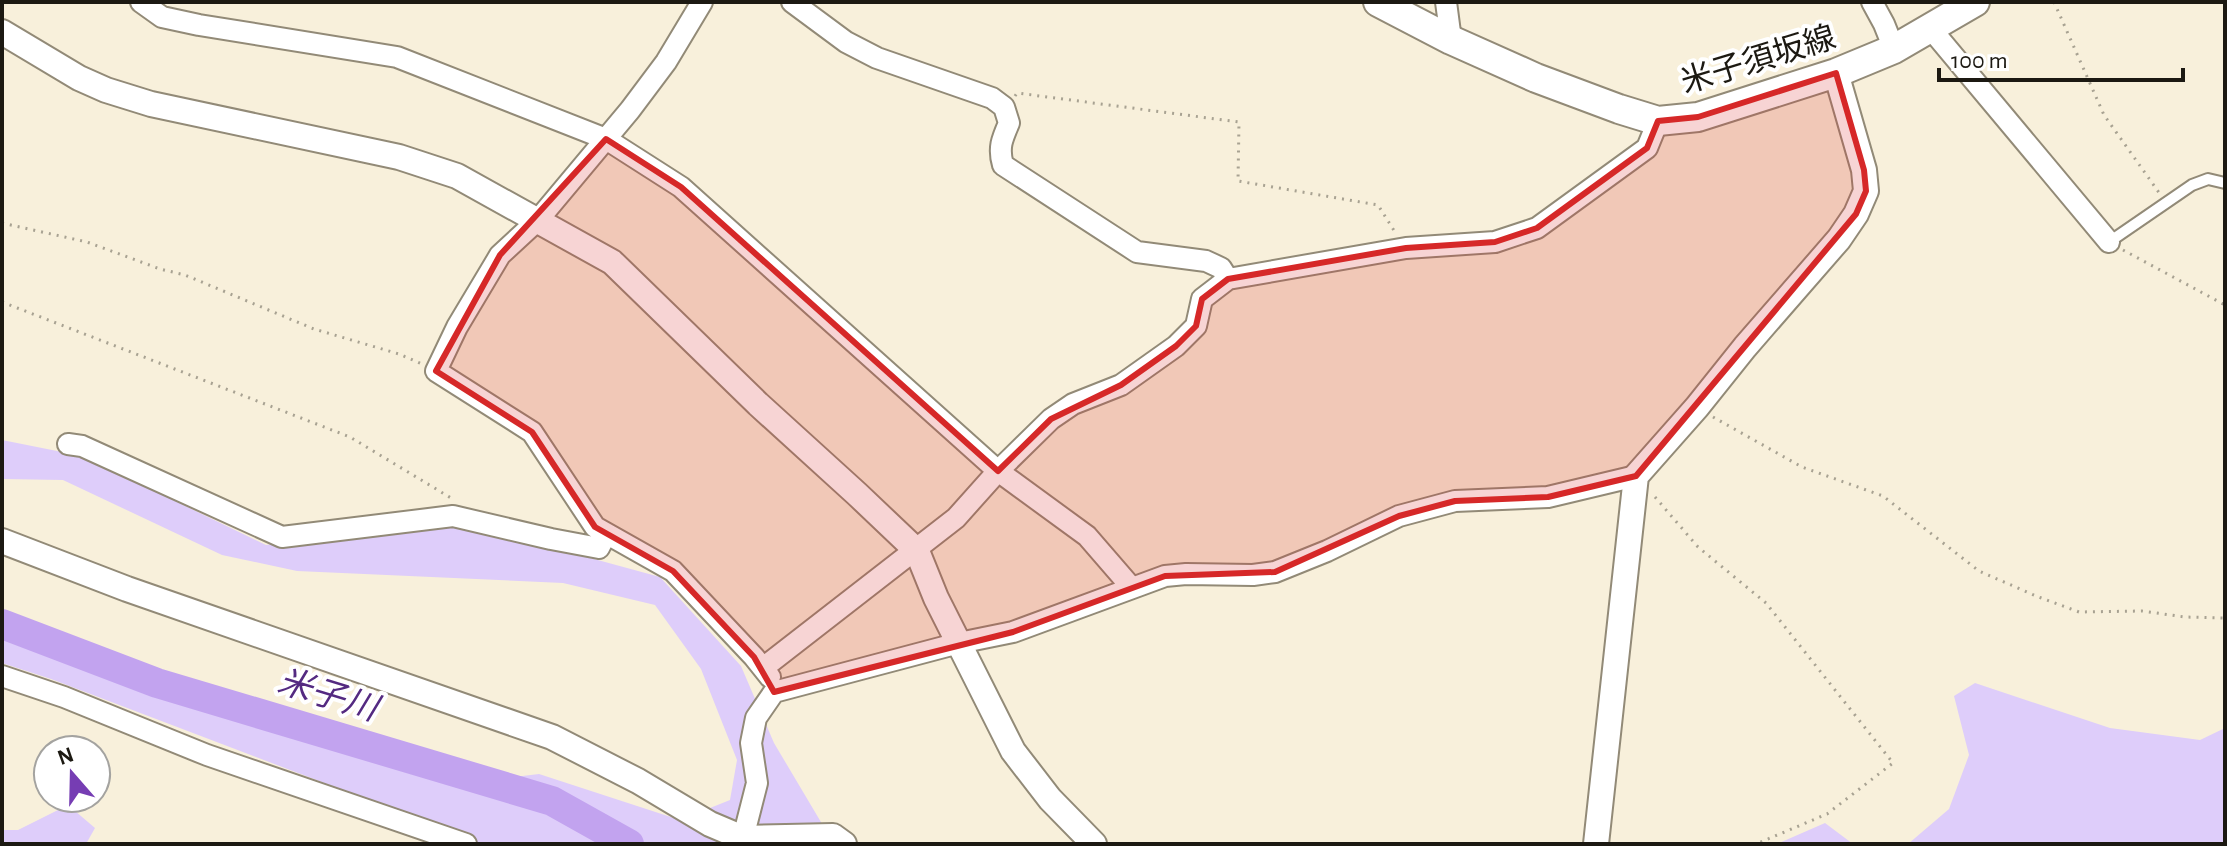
<svg xmlns="http://www.w3.org/2000/svg" width="2227" height="846" viewBox="0 0 2227 846" font-family="'Alegreya Sans','Noto Sans JP',sans-serif">
<rect width="100%" height="100%" fill="#f8f0db"/>
<path fill="#decdfa" d="M2 440 82 456 266 545 459 522 660 577 741 666 774 743 834 844H470L369 800 51 679 2 663V631L450 785 539 774 680 820 730 800 737 760 701 669 655 605 563 583 297 571 222 555 63 480 2 479Z
M1975 683 2110 728 2200 740 2225 728V844H1908L1949 809 1969 755 1954 696Z
M68 805 95 828 86 844H2V830H18Z
M1825 823 1853 844H1777Z"/>
<g fill="none" stroke-linecap="round" stroke-linejoin="round">
<path stroke="#c2a3ef" stroke-width="30" d="M2 624 157 683 552 801 629 844"/>
<defs>
<path id="service" d="M2109 242 2192 185 2208 179 2225 183"/>
<path id="minor" d="M141 2 162 17 199 25 397 57 606 139 681 187 998 471 1087 536 1132 588
M702 2 666 62 630 110 538 220 500 255 457 327 436 371 532 432 595 527 673 571 754 657 770 677
M792 2 846 42 877 58 992 98 1004 107 1009 123C1002 139 998 148 1003 165L1137 252 1206 261 1221 268 1228 279
M1446 2 1451 40
M1872 2 1884 24 1894 49
M1931 29 2109 242
M68 444 82 446 282 537 453 516 551 539 599 548 606 534
M763 668 956 518 998 471 1051 419 1073 404 1121 385 1176 346 1196 326 1202 299 1228 279 1406 248 1495 242 1537 228 1647 148 1658 121
M2 676 64 697 207 755 466 844
M743 838 757 783 751 743 756 718 774 692 959 643 1013 632 1165 576 1186 574 1253 575 1275 572 1327 551 1399 516 1455 501 1548 497 1636 476"/>
<path id="tertiary" d="M2 32 79 78 106 90 151 104 399 157 457 176 612 262 758 404 857 494 917 551 936 598 1013 751 1050 799 1094 844
M2 541 127 589 552 737 638 781 710 824 743 838 833 836 844 844
M1596 844 1636 476 1697 407 1745 347 1839 239 1856 214 1866 191 1864 170 1836 73"/>
<path id="secondary" d="M1378 2 1451 40 1536 78 1619 109 1658 121 1698 117 1836 73 1894 49 1975 2"/>
</defs>
<use href="#service" stroke="#928a77" stroke-width="14"/>
<use href="#minor" stroke="#928a77" stroke-width="24"/>
<use href="#tertiary" stroke="#928a77" stroke-width="28"/>
<use href="#secondary" stroke="#928a77" stroke-width="32"/>
<path stroke="#a8a292" stroke-width="3" stroke-dasharray="2 6" stroke-linecap="butt" d="M2054 2 2104 115 2160 194
M1015 96 1017 93 1239 122 1238 181 1378 205 1395 232
M2 223 87 242 160 269 185 275 314 329 399 354 422 364
M2123 250 2225 305
M2 302 350 437 451 498
M1713 417 1802 467 1883 496 1979 571 2036 596 2079 612 2142 611 2185 617 2225 618
M1655 497 1698 547 1766 603 1893 763 1827 814 1756 844"/>
<use href="#service" stroke="#fff" stroke-width="10"/>
<use href="#minor" stroke="#fff" stroke-width="20"/>
<use href="#tertiary" stroke="#fff" stroke-width="24"/>
<use href="#secondary" stroke="#fff" stroke-width="28"/>
</g>
<path fill="#d62828" fill-opacity="0.2" stroke="#d62828" stroke-width="6" stroke-linejoin="round" d="M1836 73 1864 170 1866 191 1856 214 1636 476 1548 497 1455 501 1399 516 1275 572 1165 576 1013 632 774 692 754 657 673 571 595 527 532 432 436 371 500 255 606 139 681 187 998 471 1051 419 1121 385 1176 346 1196 326 1202 299 1228 279 1406 248 1495 242 1537 228 1647 148 1658 121 1698 117Z"/>
<g text-anchor="middle" stroke-width="8" stroke-linejoin="round" paint-order="stroke">
<g font-size="32" fill="#1c1912" stroke="#fff">
<text transform="translate(1758 59) rotate(-17)" y="11">米子須坂線</text>
</g>
<g font-size="34" font-style="italic" fill="#542a81" stroke="#fff">
<text transform="translate(328 694) rotate(17)" y="12">米子川</text>
</g>
</g>
<rect width="2227" height="846" fill="none" stroke="#1c1912" stroke-width="8"/>
<g transform="translate(72 774) rotate(340)"><circle r="38" fill="#ffffff" stroke="#a4a3a0" stroke-width="2"/>
<path d="M0-6L14 30L0 20L-14 30Z" fill="#763db3"/>
<text y="-12" font-size="22" font-weight="bold" text-anchor="middle" fill="#1c1912">N</text>
</g>
<path d="M1939 68v12h244v-12" fill="none" stroke="#1c1912" stroke-width="4"/>
<text x="1951" y="68" font-size="24" fill="#1c1912" stroke="#ffffff" stroke-width="6" paint-order="stroke">100 m</text>
</svg>
